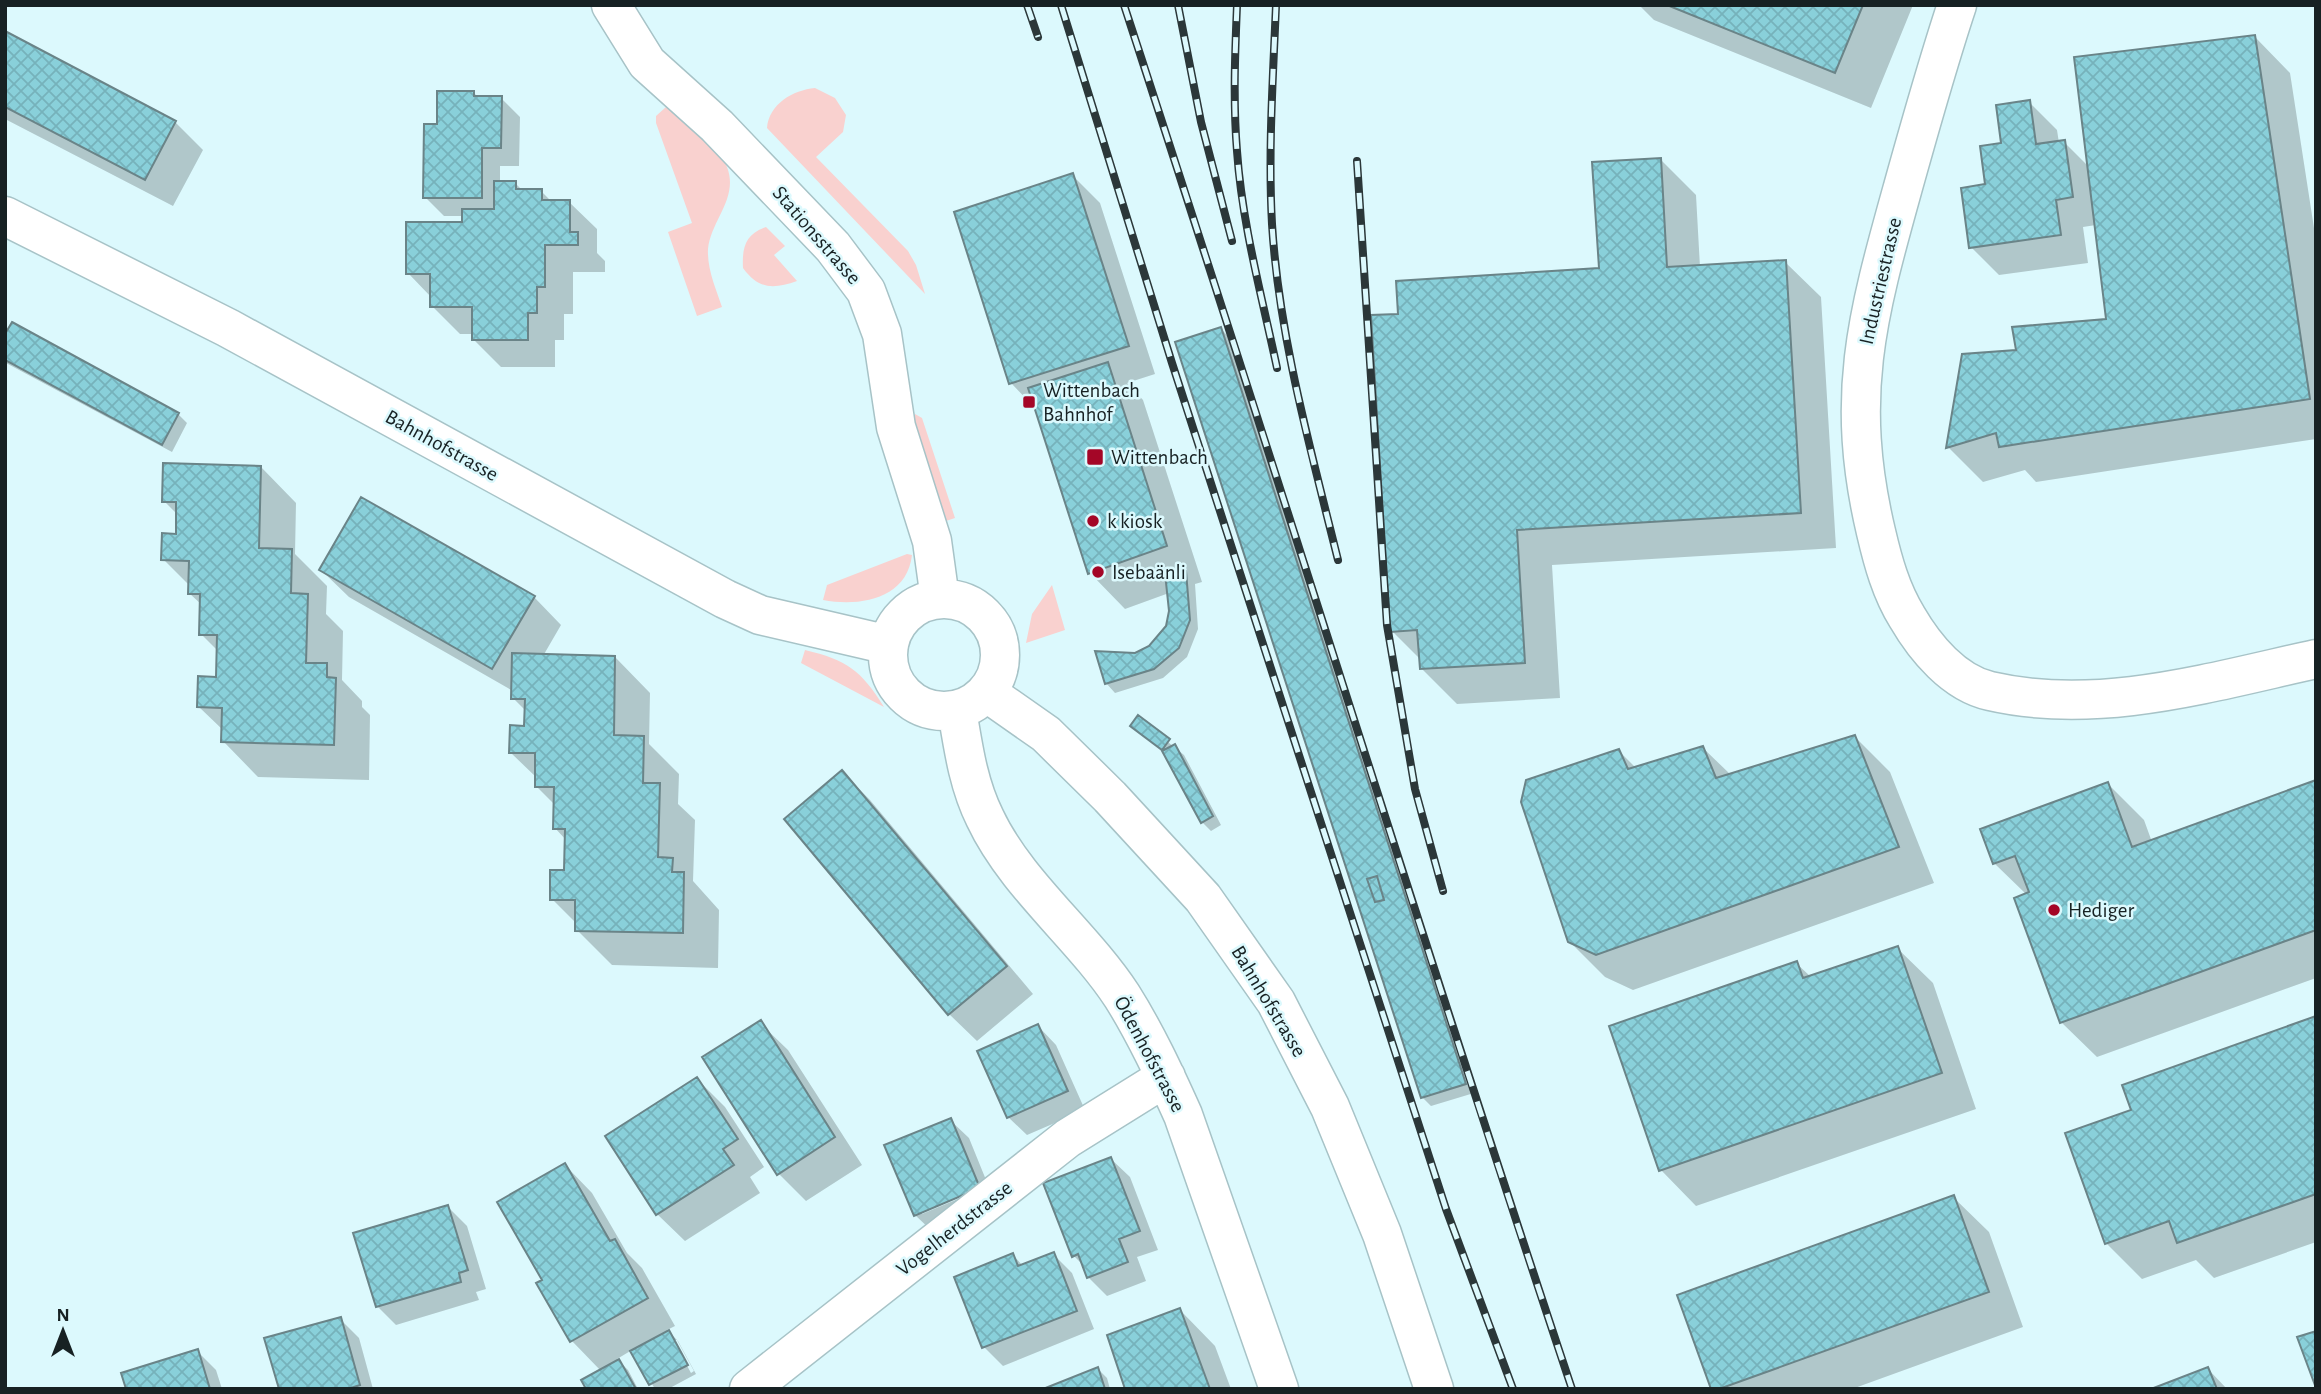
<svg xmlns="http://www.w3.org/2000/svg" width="2321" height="1394" viewBox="0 0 2321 1394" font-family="'Alegreya Sans',sans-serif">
<defs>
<pattern id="building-cross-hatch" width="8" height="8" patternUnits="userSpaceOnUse" patternTransform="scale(1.75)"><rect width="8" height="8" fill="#89d0da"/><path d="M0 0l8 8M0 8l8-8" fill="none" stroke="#76b2bb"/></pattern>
</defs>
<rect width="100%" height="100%" fill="#dcf9fd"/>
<path fill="#f9d1cf" d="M815 88 835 98 846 115 843 132 816 157 908 251 916 265 925 294 767 128C769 104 793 90 815 88Z
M666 107H672C690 124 718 143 727 167 739 198 711 220 708 249 707 269 716 289 722 307L697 316 668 232 692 223 656 123V116Z
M766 227 785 246 774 255 797 281C774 289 759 290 743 268 742 248 745 234 766 227Z
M915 414 922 418 955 518 946 521 915 429Z
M907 554 912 555C907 599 860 607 823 600L827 585Z
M1052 585 1065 630 1026 643 1032 614Z
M805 650C847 660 861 670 884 707L801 663Z"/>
<path fill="#0003" fill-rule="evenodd" d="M1639 5H1913L1871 108 1654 20Z
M5 33 175 122 203 150 173 206 5 119Z
M2255 37 2290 73 2316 241V439L2036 482 2025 470 1983 482 1948 447 2018 351 2108 320 2096 225 2083 227 2088 263 1999 275 1971 247 1987 186 2003 145 2029 102 2057 130 2059 143 2064 142 2089 167Z
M473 92 479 98H501L520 117 519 166H500V183H515L523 191H541L552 202H569L597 229V253L605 261V272H573V314H564V340H555V367H501L474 340V334H460L432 306V298L408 273 464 224V216H444L425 197 439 125Z
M1660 159 1696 195 1700 267 1785 262 1821 297 1836 548 1552 565 1560 698 1457 704 1421 668V660L1392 631 1400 315 1601 270Z
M1072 175 1100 203 1155 374 1127 383 1143 400 1202 582 1195 584 1198 629 1187 657 1163 678 1115 693 1106 683 1135 654 1150 648 1168 627 1171 611 1169 593 1125 609 1090 573 1037 410 1011 383Z
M12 325 178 414 187 423 172 452 6 363 5 338Z
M1221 329 1230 338 1474 1093 1431 1106 1422 1097Z
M261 467 296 503 295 554 327 586 326 614 343 631 342 680 362 701V707L370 715 369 780 258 777 223 741V730L199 707 217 679 218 651 201 634 202 605 189 593 190 586 163 559 177 536 178 515 164 501Z
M321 570 534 597 561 625 543 656 615 657 650 693 649 744 679 774 678 804 695 820 693 881 719 910 718 968 612 965 577 930V924L552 899 565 872 566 840 555 828V805L537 787V778L511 753 526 728 527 712 513 698V691L349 597Z
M1138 718 1184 755 1221 825 1211 831 1202 822 1167 753 1133 726Z
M1855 737 1890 772 1934 883 1633 990 1605 977 1569 941 1619 751 1636 768 1703 748 1731 775Z
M842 772 870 800 1033 994 977 1041 949 1014Z
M2316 782V978L2097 1057 2061 1022 2027 895 1994 863 2108 784 2144 820 2152 842Z
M1897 948 1933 983 1976 1109 1696 1206 1661 1170 1796 963 1811 977Z
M2316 1018V1242L2214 1278 2196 1260 2142 1279 2106 1243 2133 1112Z
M760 1023 788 1050 862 1165 806 1201 778 1173Z
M1038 1026 1056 1045 1085 1110 1027 1135 1008 1117Z
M697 1079 725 1107 764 1167 750 1177 760 1193 685 1241 657 1214Z
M950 1120 969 1138 997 1207 934 1233 915 1215ZM987 1183 989 1186 922 1214V1210Z
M1111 1159 1130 1177 1158 1250 1137 1257 1146 1281 1107 1296 1088 1277 1084 1266 1074 1256Z
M565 1165 592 1193 627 1253 642 1268 675 1326 667 1330 678 1341 696 1374 668 1389H655L632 1350 617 1359 628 1370 638 1389H588L601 1371 572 1341 539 1284 544 1280ZM673 1340H677L694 1371 691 1373Z
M1953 1197 1989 1232 2023 1327 1852 1389H1713Z
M448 1207 467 1226 486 1289 476 1292 479 1300 396 1325 377 1306Z
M1053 1254 1072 1273 1094 1329 1003 1366 984 1347 1013 1255 1023 1266Z
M1180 1310 1215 1346 1231 1389H1127Z
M340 1319 359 1338 373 1389H280Z
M197 1351 216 1370 222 1389H128Z
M1098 1369 1107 1378 1110 1389H1047Z
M2208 1369 2227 1389H2156Z"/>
<path fill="url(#building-cross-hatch)" stroke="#6a8488" stroke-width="2" d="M1667 5H1863L1835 73Z
M5 31 176 121 145 180 5 107Z
M2255 35 2310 399 1999 447 1996 433 1946 448 1962 354 2016 350 2012 327 2106 319 2074 57Z
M437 91H474V96H502L501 148H482V198H423L424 124H437Z
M2030 100 2036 144 2065 140 2073 197 2056 200 2061 235 1969 248 1961 188 1985 184 1980 146 2001 143 1996 105Z
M1661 158 1667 267 1786 260 1801 513 1517 530 1525 663 1420 669 1417 630 1390 632 1371 315 1398 314 1396 281 1599 268 1592 162Z
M1073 173 1129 346 1009 384 954 212Z
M494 181H516V189H542V200H570V232H578V245H545V287H537V313H528V340H472V307H430V274H406V222H462V209H494Z
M12 322 179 413 162 445 5 360V334Z
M1221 327 1466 1084 1421 1098 1175 342Z
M1108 362 1167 546 1088 574 1028 388Z
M163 463 261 466 259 548 292 549 291 593 308 594 306 663H327V677L336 678 334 745 221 742 222 708 197 707 198 676 216 677 217 635H199L200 594H188L189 561 161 560 162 533 176 534V502H162Z
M361 497 535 596 492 669 319 570Z
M1186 571 1190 620 1179 648 1154 669 1105 684 1095 651 1135 653 1149 646 1166 626 1169 611 1165 573Z
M512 653 615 656 614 735 644 736 643 783H660L658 857 673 858 672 872H684L683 933 575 931V900H550V870H564L565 829H553L554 787H535V753H509L510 725 524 726 525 699H511Z
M1138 715 1170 739 1162 750 1130 726Z
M1855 735 1899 847 1596 955 1568 942 1521 802 1526 780 1619 749 1628 769 1703 746 1716 778Z
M1175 744 1213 816 1201 823 1162 751Z
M842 770 1007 966 948 1015 784 819Z
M2316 780V930L2060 1023 2014 898 2029 892 2015 856 1993 864 1980 829 2108 782 2132 847Z
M1377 876 1384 900 1375 902 1367 879Z
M1898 946 1942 1073 1659 1171 1609 1026 1797 961 1803 978Z
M2316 1016V1194L2177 1243 2169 1221 2105 1244 2065 1133 2131 1110 2122 1085Z
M761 1020 835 1137 777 1175 702 1057Z
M1038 1024 1068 1091 1007 1118 977 1051Z
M697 1077 738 1139 723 1149 734 1165 656 1215 605 1136Z
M951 1118 980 1188 914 1216 884 1145Z
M1111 1157 1140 1231 1119 1239 1128 1262 1087 1278 1078 1254 1072 1257 1043 1183Z
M565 1163 610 1241 615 1239 648 1298 570 1342 536 1283 542 1280 497 1202Z
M1954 1195 1989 1292 1719 1389H1711L1677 1295Z
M448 1205 468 1270 459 1273 461 1282 376 1307 353 1233Z
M1054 1252 1077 1311 982 1348 954 1277 1013 1253 1018 1266Z
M1180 1308 1210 1389H1125L1107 1335Z
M341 1317 360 1385 348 1389H279L264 1338Z
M669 1330 688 1365 649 1385 630 1351Z
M2316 1331V1388L2297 1337Z
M198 1349 210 1389H126L121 1373Z
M619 1359 636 1389H586L581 1380Z
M1098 1367 1105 1389H1043Z
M2208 1367 2217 1389H2151Z"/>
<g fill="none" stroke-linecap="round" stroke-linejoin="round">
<defs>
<path id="minor" d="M611 5 647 63 717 126 833 247 866 291 882 334 896 427 932 541 940 599
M1957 5C1937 65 1920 126 1903 187 1867 316 1844 397 1876 532 1883 562 1891 591 1907 617 1925 648 1954 683 1990 691 2098 716 2211 682 2316 659
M5 216 228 328 725 599 760 615 889 645
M888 655a56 56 0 1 1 112 0a56 56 0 1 1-112 0Z
M986 692 1046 734 1110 797 1203 898 1276 1002 1330 1107 1382 1234 1434 1389
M957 710C963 746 968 784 985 818 1016 884 1082 935 1122 996 1146 1034 1165 1075 1183 1115L1279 1389
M749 1389 1068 1138 1166 1077"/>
</defs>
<use href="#minor" stroke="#a7c3c7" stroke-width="41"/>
<use href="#minor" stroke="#fff" stroke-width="38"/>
<defs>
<path id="rail" d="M1027 5 1038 37
M1061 5 1172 363 1446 1209 1513 1389
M1124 5C1275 466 1418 929 1572 1389
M1178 5 1201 122 1232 241
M1237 5C1235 54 1233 102 1237 151 1242 224 1262 297 1277 368
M1276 5C1273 78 1268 151 1272 224 1279 338 1311 450 1338 560
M1357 161 1387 625 1415 789 1443 891"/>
</defs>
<use href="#rail" stroke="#2b3739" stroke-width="8"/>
<use href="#rail" stroke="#dcf9fd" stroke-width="5" stroke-dasharray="16" stroke-linecap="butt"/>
</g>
<g fill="#a40627" stroke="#dcf9fd" stroke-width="2.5">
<rect x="1022" y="395" width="14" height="14" rx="3.5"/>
<rect x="1086" y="448" width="18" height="18" rx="3.5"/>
<circle cx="1093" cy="521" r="7"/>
<circle cx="1098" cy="572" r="7"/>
<circle cx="2054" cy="910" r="7"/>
</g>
<g text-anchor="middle" stroke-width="5" stroke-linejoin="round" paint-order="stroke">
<g font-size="21" fill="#172123" stroke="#dcf9fd">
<text transform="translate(817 235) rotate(49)" y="7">Stationsstrasse</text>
<text transform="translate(1880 281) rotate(-77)" y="7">Industriestrasse</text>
<text transform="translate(442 445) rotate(29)" y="7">Bahnhofstrasse</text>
<text transform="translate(1269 1001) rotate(59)" y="7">Bahnhofstrasse</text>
<text transform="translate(1150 1054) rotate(62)" y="7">Ödenhofstrasse</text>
<text transform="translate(954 1228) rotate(-38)" y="7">Vogelherdstrasse</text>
</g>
<g font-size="21" fill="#172123" stroke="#dcf9fd" text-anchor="start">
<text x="1043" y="397">Wittenbach<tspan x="1043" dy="24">Bahnhof</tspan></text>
<text x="1111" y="464">Wittenbach</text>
<text x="1107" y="528">k kiosk</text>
<text x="1112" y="579">Isebaänli</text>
<text x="2068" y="917">Hediger</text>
</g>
</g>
<rect width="2321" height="1394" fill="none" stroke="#172123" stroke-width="14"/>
<g transform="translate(63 1331)" stroke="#dcf9fd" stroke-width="5" paint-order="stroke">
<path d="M0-5L12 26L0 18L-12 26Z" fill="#172123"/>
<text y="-10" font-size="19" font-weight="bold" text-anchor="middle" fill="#172123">N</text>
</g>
</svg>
